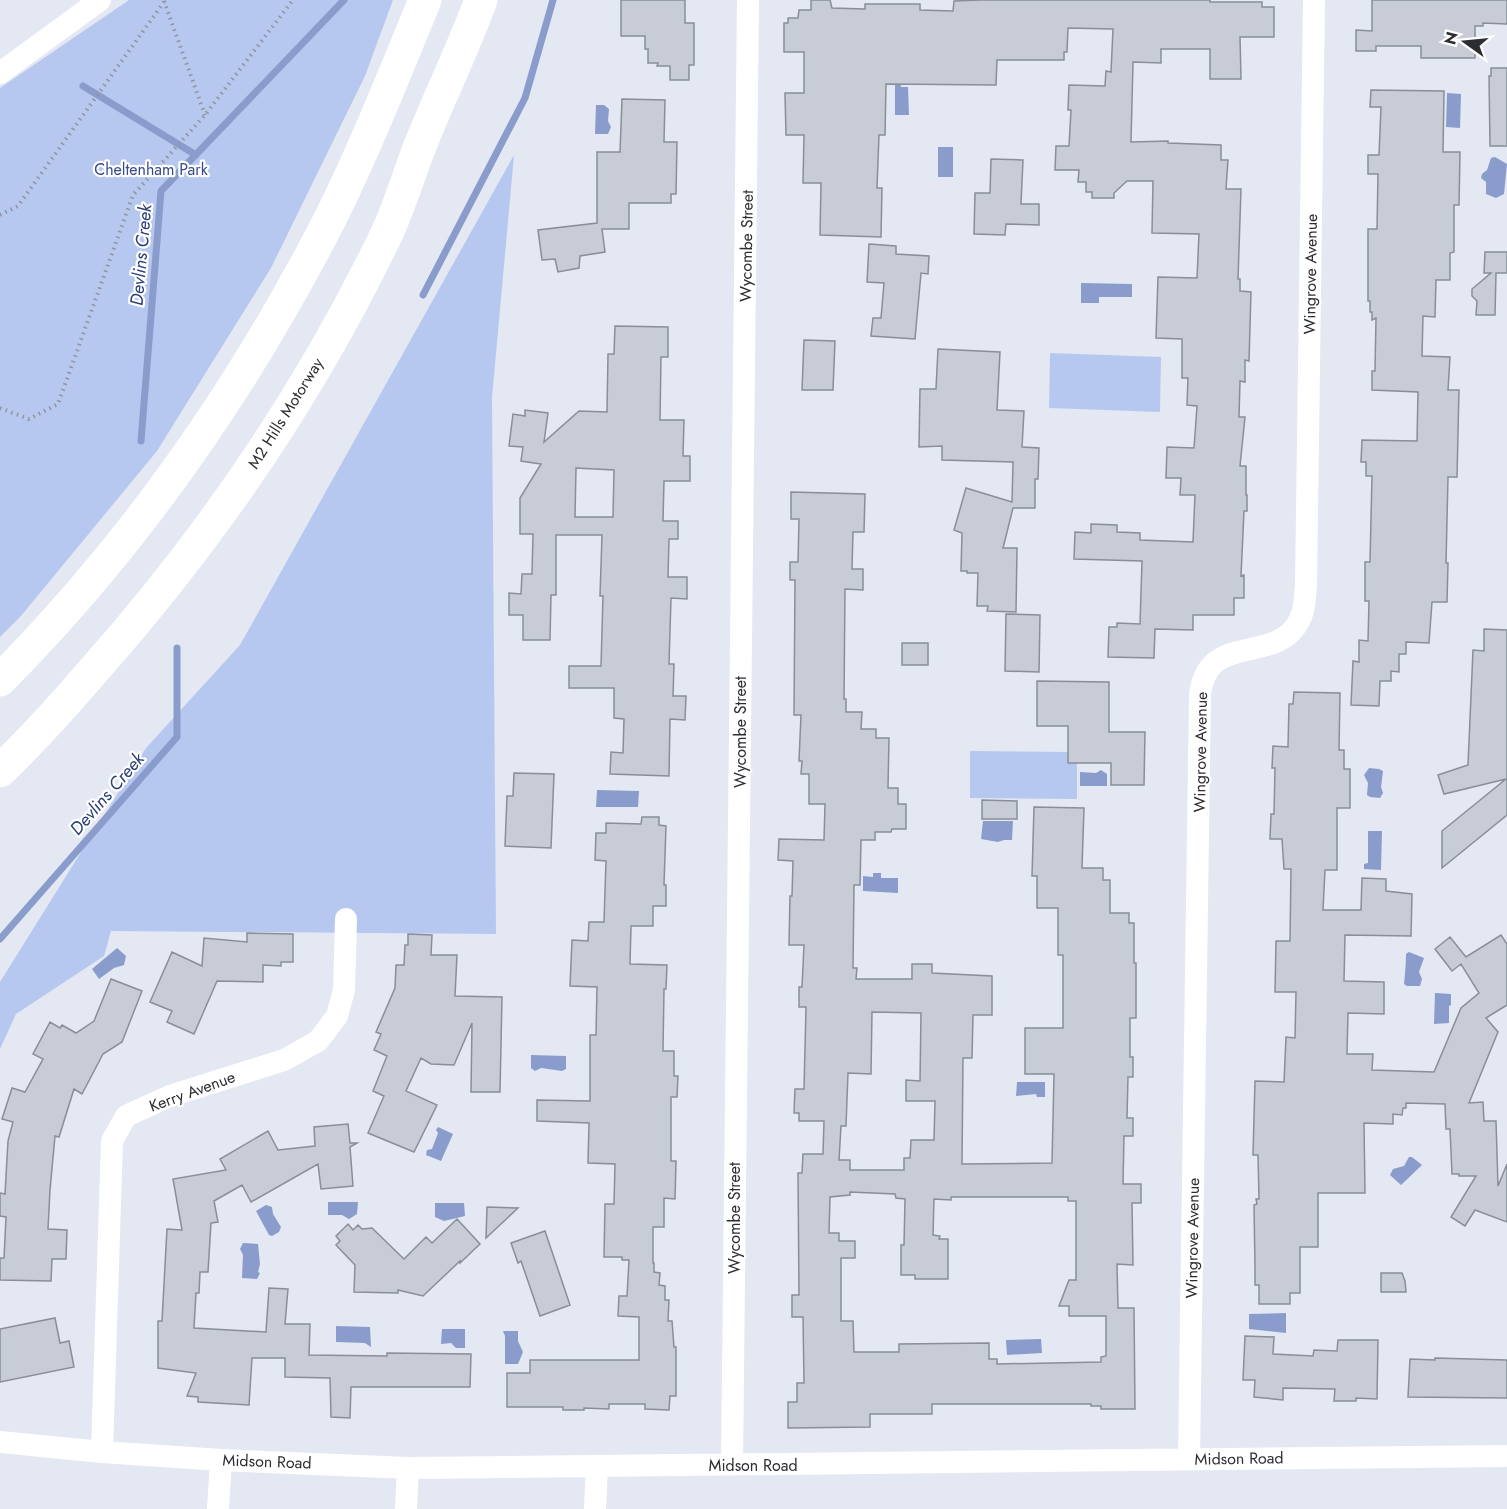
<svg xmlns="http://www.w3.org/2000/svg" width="1507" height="1509" viewBox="0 0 1507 1509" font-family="Jost,sans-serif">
<rect width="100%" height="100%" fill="#e3e8f3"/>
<path fill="#b7c8f0" d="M129 0H393L365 76 271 268 157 451 21 616 0 637V88Z
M514 155 492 398 496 934 111 931 104 956 16 1014 0 1049V982L146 748 240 645Z
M1050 353 1161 357 1160 412 1049 408Z
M970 751 1068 752V762L1077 763V799L970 798Z"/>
<path fill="#899ccb" d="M895 81H900L901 87H908L909 115H895Z
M1447 93 1461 94 1460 128 1446 127Z
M596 105H604L609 109 608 121 611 127 608 134H595Z
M938 147H953V177H938Z
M1495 157 1507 164 1504 194 1496 198 1486 194V182L1481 178 1482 174 1487 170 1491 158Z
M1081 283 1132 284V297H1099V303H1081Z
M1369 768 1379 769 1383 771 1381 787 1383 793 1380 798 1370 797 1367 795 1368 783 1364 775Z
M1101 770 1107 774V786H1080V772L1096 773Z
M597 790 639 791 638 807H596Z
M983 821H1013L1012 840H1004L998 842 981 839Z
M1368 831H1382L1381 870 1364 869V864L1368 863Z
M873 873H881V878H898V893L863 891V876L873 877Z
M117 948 126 956 124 965 114 968 99 979 92 969Z
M1409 952 1424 958 1419 972 1422 979 1420 986H1407L1404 984C1405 973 1406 965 1406 954Z
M1435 993 1451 994V1005L1449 1006V1023L1434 1024Z
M531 1055 566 1056V1069L562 1071 541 1068 535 1071 531 1068Z
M1017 1082H1045V1097H1037L1036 1094 1016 1096Z
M438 1127 453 1134 441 1161 426 1155 427 1150 432 1149 438 1133 436 1130Z
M1409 1157H1412L1422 1165 1401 1185 1390 1175 1393 1169 1404 1166Z
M328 1202H358L357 1214 349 1219 342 1215H328Z
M435 1203H464L465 1216 444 1221 435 1217Z
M266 1205 272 1207 273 1214 281 1227 279 1232 272 1236 269 1235 256 1211Z
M243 1243 258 1244 260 1264 258 1272 260 1273 257 1279 242 1278 243 1255 240 1249Z
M1286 1313V1333L1249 1329V1314Z
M336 1326 370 1327 371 1347 365 1343 336 1342Z
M442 1329H465V1348H456L451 1343 441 1344Z
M503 1331H518V1341L523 1352 518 1364H505V1336Z
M1041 1339 1042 1353 1007 1355 1006 1340Z"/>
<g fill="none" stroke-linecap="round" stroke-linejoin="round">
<path stroke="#899ccb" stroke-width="7" d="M83 86 196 155
M423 295 525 98 553 0
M141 441 161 191 344 0
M0 939 177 737V648"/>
</g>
<path fill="#c7ccd7" stroke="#898e98" stroke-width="1.5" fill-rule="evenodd" d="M621 0H685V23H694V65H689V80H670V66H657L658 63H648V49H645V36H621Z
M811 0H830L832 8 865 9V4H920V10L953 11 954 1 981 0H1210V2H1262V7H1274V37H1240L1241 79H1210V49H1161V63L1133 62 1131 142 1168 141V143L1221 145V160H1228L1226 189H1241L1238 279H1240V291L1251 292 1249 361 1245 360V382L1240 381 1239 417H1245L1240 466H1246V495H1247V511H1244L1241 576 1244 575V598H1234V615H1193V630L1155 629 1154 658 1108 657 1109 627H1117V623L1140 624 1142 561 1074 559 1075 532 1091 533V524L1117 525V532L1140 533V540L1193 542 1195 495H1180L1181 478H1166L1167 447 1194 448 1197 406 1187 405 1188 378H1182V339L1156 338 1158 277 1197 278 1199 234 1152 233 1153 181H1127L1114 193V198H1092V192H1086V182H1078L1079 170H1055L1056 146H1069L1071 110H1068L1069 85 1105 86 1106 71 1111 72 1113 29 1068 28 1067 52H1064V60H997L996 85 886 84 885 135H879L877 188H882L881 237 820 235 821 183H803L804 135H786L785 93H804V52H784V23H788V18H798L799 10H811Z
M1372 0H1507V24L1483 23V26H1475V58H1421V46H1376V51H1356V30L1372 31Z
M1491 68H1507V146H1490L1489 76H1491Z
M1371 90 1444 91 1443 152H1460L1459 205H1454V252L1450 253V280H1436L1435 317 1423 316 1422 356 1450 357 1448 390H1459L1457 477H1448L1446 563H1448L1447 602H1432L1429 643 1406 642V654H1399V672L1391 671V681H1380L1379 706 1351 705 1353 661 1359 662V640L1368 641 1369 601H1365V562H1370L1372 476H1366V462H1361L1362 440 1417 441 1418 392 1372 390V371H1375L1376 318 1372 320V312H1370V301H1368V229H1377L1378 174H1368V155H1379L1381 107H1370Z
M622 99 665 100 664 142H677L676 194H671V203H629V229H602L605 252 580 256 579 268 558 272 555 259 542 260 538 230 597 223V152H620Z
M991 159 1023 160 1021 204H1039V225L1006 224 1005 235 974 234 975 193H990Z
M869 244 896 246V254L929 256 928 274 921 273 915 339 871 336 873 318H881L884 283 867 282Z
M1485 252H1507V273H1496L1495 315H1476L1477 301 1472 296V289L1491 273H1484Z
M615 326 668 327V357H661L660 420H684L683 456H690V481H664L663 521H678V539H669L668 577H687V599L671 598 669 664H674L673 696H686L685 720 670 719 669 776 610 774 611 752 623 753 624 719 614 718V688H569V666H601L603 596H600L602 535H556V595H551L550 640H523V615H509V593L521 594 522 574H532L533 534H520V498L541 464 521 461 523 447 509 446 513 414 525 416V410L548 413 544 442 579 411 607 412 608 354H614ZM576 468 614 470 613 517H575Z
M804 340 835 341 833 390H802Z
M938 349 1000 352 997 410 1024 411 1022 447 1039 448 1038 479H1035V508H1013L1003 548H1017L1016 612 987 611 988 606H977L978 573H967V571H961L962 533 954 530 966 488 1012 502 1013 462 942 460V446L919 447 920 389H936Z
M791 492 865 494 864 532H853L852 569H863V590L845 589 844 699H846V712H862L861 729H876V738H889L888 788H898V804H906V829H892L891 832H875V840H861L860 885H854L853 968H857L856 979H912V964H932V973L992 976V1015H973L972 1058H963L962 1164 1052 1163 1054 1074H1025V1028H1063V955H1058V908H1037V876H1032L1034 807 1084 808 1082 868H1103V880H1110V913H1129V923H1134V963H1136V1018H1130V1057H1133V1077H1128L1127 1118H1133V1136H1124L1123 1184H1141V1203H1132L1133 1265 1117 1264 1118 1308H1134L1135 1409H1101V1406H1091V1404H932V1414H870V1427L788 1428V1402H797V1383H804L803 1317H792V1295H799L798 1173H802L803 1154H823L824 1121H799V1113H794L795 1089H804L806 1007H799V987H802L804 945H789L790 896H792L793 861 778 860 779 839 824 840 825 804H809V774H801L802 761H799L801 715H794L795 580H790V562H798L799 519H791ZM872 1012 921 1013 920 1081 906 1080V1101H935L934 1140H911L910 1158H904V1170H850V1160H839L841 1126H846L848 1073 871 1074ZM850 1192 895 1194 896 1198 905 1199 904 1245H901V1275H915V1279H948V1239H939L940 1236 933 1235 934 1199 951 1200V1197H1068V1201H1076V1280H1069L1059 1306H1069V1316H1106V1356L1101 1357V1362L997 1364V1359H989V1343L899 1344V1352H854L853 1321H841V1258H855V1241H839V1233H829L830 1197 850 1195Z
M1006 614 1040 615 1039 672 1005 671Z
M1484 629 1507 630V815L1442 868V831L1506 779 1444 794 1438 775 1468 765 1473 650 1484 651Z
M902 643H928V665H902Z
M1037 681 1109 682V732H1145L1144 785H1111V763H1068V726H1037Z
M1294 692 1340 693 1339 750H1344V769H1350V808H1337V870H1325L1323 910H1361L1362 878 1386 879V891L1412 894 1411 936 1345 935 1344 981 1384 982V1014L1348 1013 1347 1054H1373L1372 1070 1434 1072 1461 1008 1479 993 1461 964 1452 971 1435 949 1450 937 1466 957 1501 935 1507 944V1005L1486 1018 1498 1032 1469 1103 1483 1102 1484 1121H1496L1498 1186 1507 1164V1222L1475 1210 1465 1226 1451 1217 1476 1176H1459V1174H1452L1450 1129H1446L1445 1104 1406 1103V1108H1403L1402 1115 1393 1114V1124L1364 1123 1365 1193H1318V1247H1300V1293H1290V1304H1259V1285H1255V1267L1254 1205 1257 1204 1256 1199H1259L1258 1155H1253L1255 1081 1284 1082 1286 1037 1295 1038 1296 992H1275L1276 941H1290L1291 869H1284L1282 839H1270L1271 814H1274L1275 768H1272L1273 746 1288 747 1289 704H1293Z
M514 773 554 774 551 848 505 846 507 796H513Z
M982 800 1017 801V819H982Z
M642 817H659V825L666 826 664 885H666V906H653V926H631L630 964 667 965 666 989H664L663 1051H674V1076H678L677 1097H671V1161H676L675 1199 664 1198V1227H653V1263H654V1272L660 1273 659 1285 665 1286V1300H669L668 1321H672L674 1347H676V1396H670L669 1410 645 1409V1404H609V1409L584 1408V1410H563V1407H507V1373H530V1360H639V1317L618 1316 619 1296H627L629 1260H622V1257H604L605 1204H614L615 1164 588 1163 589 1123 537 1121V1100L590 1101V1035H596L597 987 570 986 572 940 588 941 589 922H604L606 861 595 860 596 833H606V823L641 824Z
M247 933 293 934V962H281V966L263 965V982L217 981 194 1034 167 1022 172 1011 150 1002 172 952 202 966 204 938 247 942Z
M408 934 432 935 431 955H457L455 996 502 997 500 1092H471L472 1023 454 1065 431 1064 421 1058 406 1091 437 1105 414 1152 368 1133 384 1096 373 1091 387 1056 374 1050 381 1034 376 1032 395 988 396 965H404L405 945H408Z
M111 979 142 991 122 1042 103 1054 82 1094 74 1089 59 1137 55 1136 50 1190 48 1229 67 1230 66 1259H52L51 1281 0 1280V1258H4L6 1217 0 1216V1193L5 1194 8 1141 13 1122 2 1119 12 1088 25 1092 43 1059 33 1054 50 1022 60 1028 62 1025 76 1033 94 1021Z
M348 1124 350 1143H357L350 1147 353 1186 321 1189 318 1164 251 1202 242 1185 214 1201 218 1222 211 1223 208 1272H200L199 1293H196L194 1328 266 1332 269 1288 288 1289 285 1324H310L309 1355 387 1356V1353L471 1354 470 1387H351L350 1418 331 1417 330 1378 285 1377V1358H252L249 1405 198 1402V1397L187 1396 196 1373 158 1368V1321H162L167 1229 182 1230 173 1179 226 1170 220 1159 268 1131 278 1150 315 1146 314 1127Z
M487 1207 518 1208 486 1238Z
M457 1219 480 1244 460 1263V1261L423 1296 398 1290V1293L354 1292 355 1265 336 1245 340 1241 336 1236 348 1224 353 1230 358 1225 362 1229 372 1228 404 1259 426 1237 432 1243Z
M545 1231 570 1305 540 1316 521 1261 518 1263 511 1243Z
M1381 1273H1402L1405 1281 1406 1292H1381Z
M55 1318 60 1343 69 1341 74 1367 0 1382V1329Z
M1245 1336 1274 1337 1273 1354 1313 1356 1314 1350 1337 1351 1338 1340H1378L1377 1399 1356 1398V1401H1334L1335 1389 1283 1388V1400L1254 1397 1255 1380H1243Z
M1435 1358 1507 1360V1398L1408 1397 1410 1359 1435 1360Z"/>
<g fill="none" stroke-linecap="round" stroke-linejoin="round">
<path stroke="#90949c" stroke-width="4" stroke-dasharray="1.5 4.5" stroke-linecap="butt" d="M164 1 205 115
M0 215 18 206 164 2
M0 408 29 419 58 404 133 195 205 115 293 0"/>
<path stroke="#fff" stroke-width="22" d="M0 73 100 0
M0 1442 102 1452 221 1460 408 1468 1507 1456
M102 1452 112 1141 126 1116 170 1096 284 1060 318 1041 337 1016 344 990 346 919
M1189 1459 1200 695C1207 630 1276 666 1299 621 1305 610 1305 597 1306 585L1314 0
M732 1464 748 0
M218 1509 221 1460
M406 1509 408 1468
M595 1509 597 1466"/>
<path stroke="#fff" stroke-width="33" d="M0 680C134 545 244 387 331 217 366 146 395 73 425 0
M0 771C33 739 64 705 94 670 211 538 312 390 388 231 402 200 411 167 424 136 443 90 464 46 481 0"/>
</g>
<g text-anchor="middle" stroke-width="4.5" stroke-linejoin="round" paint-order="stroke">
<g font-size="16" fill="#374c88" stroke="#fff">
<text x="151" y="175">Cheltenham Park</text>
</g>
<g font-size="16" fill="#2c2e32" stroke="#fff">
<text transform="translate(746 246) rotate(-89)" y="6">Wycombe Street</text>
<text transform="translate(1310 274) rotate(-89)" y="6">Wingrove Avenue</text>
<text transform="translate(285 413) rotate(-58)" y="6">M2 Hills Motorway</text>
<text transform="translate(740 732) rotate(-90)" y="6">Wycombe Street</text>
<text transform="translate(1200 752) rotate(-89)" y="6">Wingrove Avenue</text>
<text transform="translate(192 1091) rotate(-20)" y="6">Kerry Avenue</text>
<text transform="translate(734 1218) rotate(-90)" y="6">Wycombe Street</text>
<text transform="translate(1192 1238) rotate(-89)" y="6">Wingrove Avenue</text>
<text transform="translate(1239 1458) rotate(-1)" y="6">Midson Road</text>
<text transform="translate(267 1461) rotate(2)" y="6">Midson Road</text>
<text x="753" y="1471">Midson Road</text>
</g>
<g font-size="18" font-style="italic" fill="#2c407b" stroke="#fff">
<text transform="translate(141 255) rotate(-85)" y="6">Devlins Creek</text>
<text transform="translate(107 794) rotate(-49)" y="6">Devlins Creek</text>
</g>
</g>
<g transform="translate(1465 42) rotate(285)" stroke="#ffffff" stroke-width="4.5" paint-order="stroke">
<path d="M0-4.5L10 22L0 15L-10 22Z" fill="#2c2e32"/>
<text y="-9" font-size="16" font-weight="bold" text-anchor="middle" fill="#2c2e32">N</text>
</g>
</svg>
